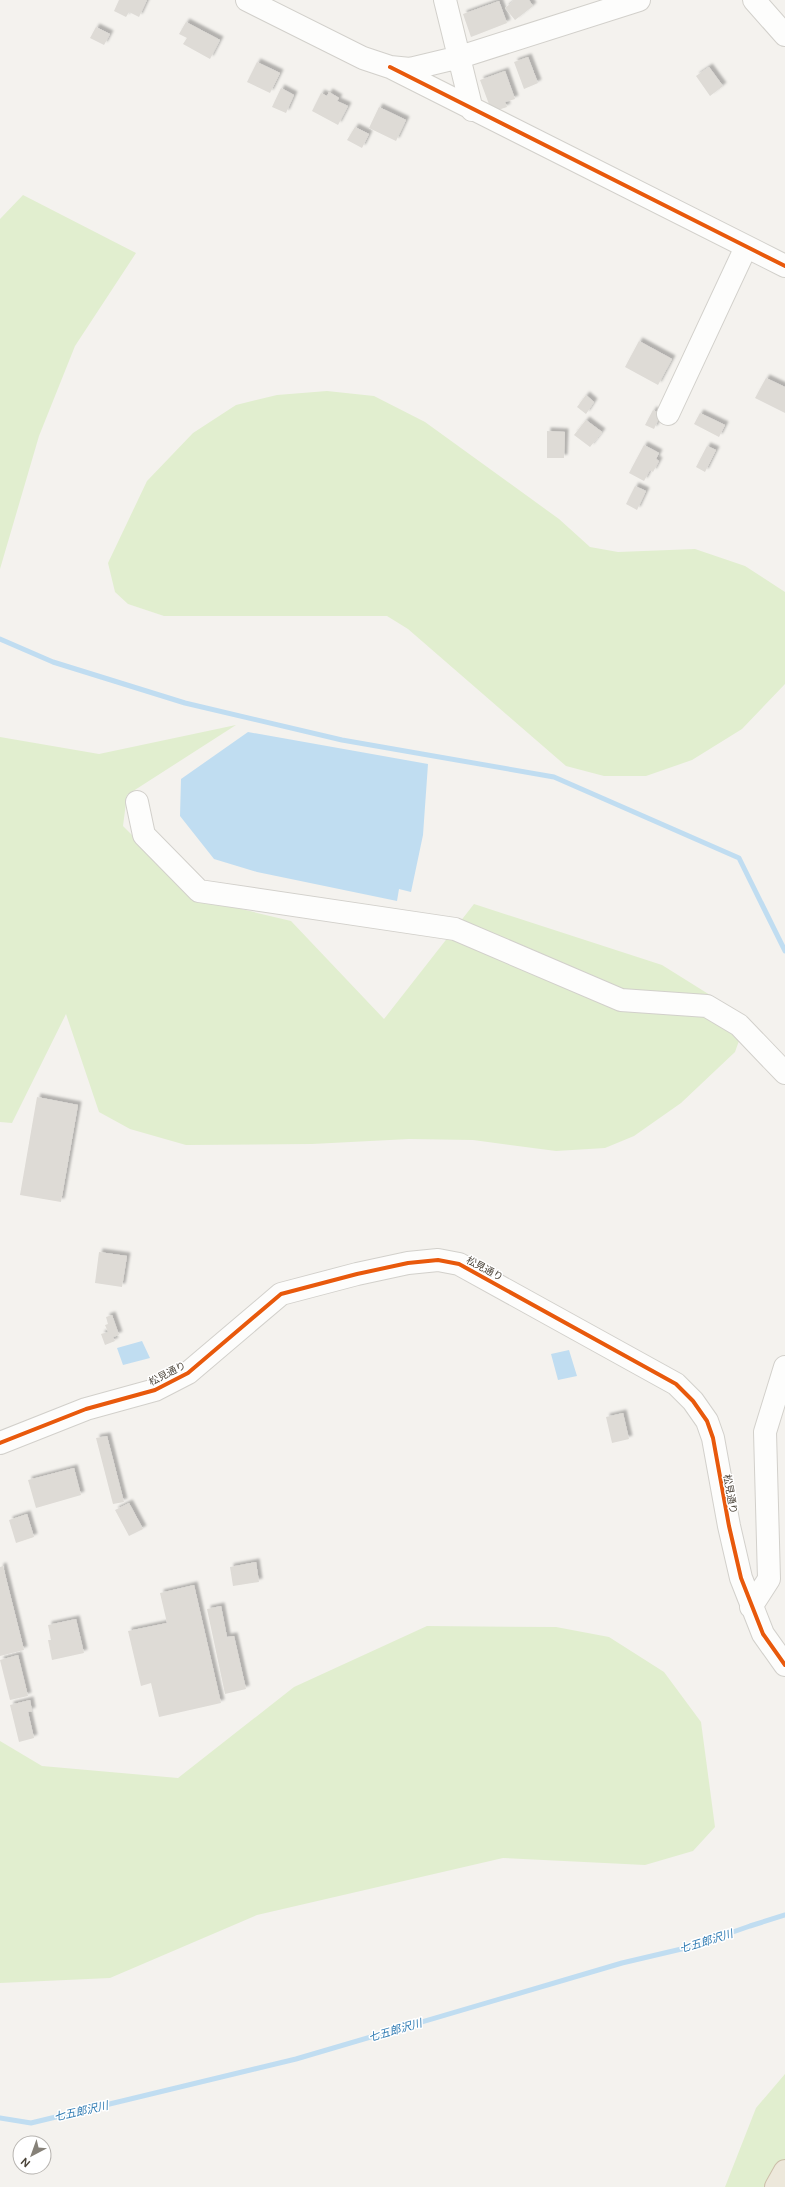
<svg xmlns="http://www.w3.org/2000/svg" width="785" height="2187" viewBox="0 0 785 2187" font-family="'DM Sans','Noto Sans JP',sans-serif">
<defs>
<filter id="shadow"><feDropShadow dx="3.5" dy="-3.5" stdDeviation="1" flood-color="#0004"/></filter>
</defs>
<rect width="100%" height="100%" fill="#f4f2ee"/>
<path fill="#e1eecf" d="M23 195 136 253 75 346 39 436 0 569V219Z
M327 391 374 396 425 422 559 519 590 547 618 552 695 549 745 566 785 592V684L742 729 692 760 646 776H604L566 766 408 629 387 616H164L128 604 115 592 108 563 147 481 193 433 236 405 277 395Z
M236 725 127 795 123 826 195 898 291 921 384 1019 474 904 662 965 734 1010 745 1024 735 1052 681 1103 634 1136 605 1148 556 1151 473 1140 409 1139 312 1144 186 1145 130 1129 99 1112 66 1014 12 1123 0 1122V737L99 754Z
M427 1626 556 1627 609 1637 664 1672 701 1722 715 1827 693 1851 645 1865 503 1858 257 1915 110 1978 0 1983V1741L42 1766 178 1778 294 1687Z
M785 2074V2187H725L756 2108Z"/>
<path fill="#c0ddf1" d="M248 732 428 764 423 835 411 892 399 889 397 901 257 872 214 859 180 816 181 779Z
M142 1341 150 1358 123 1365 117 1348Z
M569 1350 577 1376 558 1380 551 1354Z"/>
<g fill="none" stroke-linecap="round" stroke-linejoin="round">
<path stroke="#c0ddf1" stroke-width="5" d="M0 639 53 662 185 703 342 740 554 777 739 858 785 951
M0 2118 31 2123 296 2059 622 1963 690 1947 750 1926 785 1915"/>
</g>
<path fill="#dedbd6" filter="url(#shadow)" d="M119 0H147L139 17 129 12 126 17 114 11Z
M515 0H529L533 6 515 20 505 8Z
M499 1 507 23 471 37 463 14Z
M186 22 220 40 210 59 183 44 187 38 179 34Z
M96 27 110 34 104 45 90 38Z
M528 57 538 83 524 89 514 62Z
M257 62 280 73 270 93 247 82Z
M709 67 723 86 710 96 696 76Z
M505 71 515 99 505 102 507 107 495 111 493 106 490 107 480 80Z
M281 88 294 95 286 113 272 107Z
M329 92 339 98 337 101 348 106 338 125 312 111 321 93 327 96Z
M379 107 406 120 396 141 369 128Z
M355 127 369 134 362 148 347 140Z
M639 341 672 359 658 385 625 367Z
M766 378 785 387V413L755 398Z
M586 395 594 402 586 414 577 407Z
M653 410 661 414 654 429 645 425Z
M700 413 725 425 719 437 694 424Z
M586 420 602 432 590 447 574 435Z
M547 431 565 432 564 458H547Z
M644 445 659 453 656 459 659 461 653 472 650 470 644 481 629 473Z
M707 446 716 450 705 472 696 467Z
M635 486 646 491 637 510 626 504Z
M37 1097 78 1105 61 1202 20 1195Z
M99 1252 127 1256 122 1287 95 1283Z
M112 1315 119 1335 113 1337 115 1341 105 1345 101 1334 108 1332 105 1325 108 1324 106 1317Z
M623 1413 629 1439 612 1443 606 1417Z
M107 1436 124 1502 113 1504 96 1438Z
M74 1468 81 1495 36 1508 28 1480Z
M129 1503 143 1529 129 1536 115 1510Z
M27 1514 34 1537 16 1543 9 1520Z
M256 1562 259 1582 233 1586 230 1567Z
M3 1566 24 1650 0 1656V1567Z
M194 1585 221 1703 159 1717 151 1683 141 1686 128 1631 167 1623 160 1593Z
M221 1606 227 1637 234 1636 246 1689 225 1694 207 1609Z
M76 1619 84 1653 52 1660 48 1640H51L48 1625Z
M18 1655 28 1696 10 1700 0 1660Z
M30 1700 32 1711 28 1712 34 1738 19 1742 10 1705Z"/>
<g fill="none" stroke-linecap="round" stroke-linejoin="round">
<defs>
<path id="minor" d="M247 0 363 58 390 67 410 69 460 57 639 0
M445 0 472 110
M754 0 785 35
M390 67 785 266
M668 414 746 247
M137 802 144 835 199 891 455 929 621 1000 707 1006 739 1025 785 1073
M0 1443 86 1409 155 1390 188 1373 281 1294 357 1274 408 1263 438 1260 459 1264 676 1384 693 1401 707 1421 713 1438 729 1526 741 1578 763 1634 785 1665
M751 1607 769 1579 765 1432 785 1367"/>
<path id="highway" d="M776 2187 785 2171"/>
</defs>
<use href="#minor" stroke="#d2d0cb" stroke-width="24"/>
<use href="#highway" stroke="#ccbfa9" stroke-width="24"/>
<use href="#minor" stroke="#fdfdfc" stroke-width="22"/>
<use href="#highway" stroke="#ede8db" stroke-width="22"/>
<defs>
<path id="cycleway" d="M390 67 785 266
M0 1443 86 1409 155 1390 188 1373 281 1294 357 1274 408 1263 438 1260 459 1264 676 1384 693 1401 707 1421 713 1438 729 1526 741 1578 763 1634 785 1665"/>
</defs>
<use href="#cycleway" stroke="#fff" stroke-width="6"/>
<use href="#cycleway" stroke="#e8590c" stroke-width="4"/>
</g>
<g text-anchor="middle" stroke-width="3" stroke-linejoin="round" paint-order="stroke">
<g font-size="10" fill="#4b4439" stroke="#fff">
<text transform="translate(485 1268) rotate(28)" y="4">松見通り</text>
<text transform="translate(167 1373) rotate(-27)" y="4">松見通り</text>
<text transform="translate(731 1494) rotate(80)" y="4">松見通り</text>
</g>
<g font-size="11" font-style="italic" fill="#2e7ab2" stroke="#fff">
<text transform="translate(706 1941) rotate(-17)" y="4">七五郎沢川</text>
<text transform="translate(395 2030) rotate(-16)" y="4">七五郎沢川</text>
<text transform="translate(81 2111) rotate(-13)" y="4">七五郎沢川</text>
</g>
</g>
<g transform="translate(32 2155) rotate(221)"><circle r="19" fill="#ffffff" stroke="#b7b4b0"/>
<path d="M0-3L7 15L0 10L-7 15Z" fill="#868178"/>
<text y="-6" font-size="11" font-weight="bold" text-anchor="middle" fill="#4b4439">N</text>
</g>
</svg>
